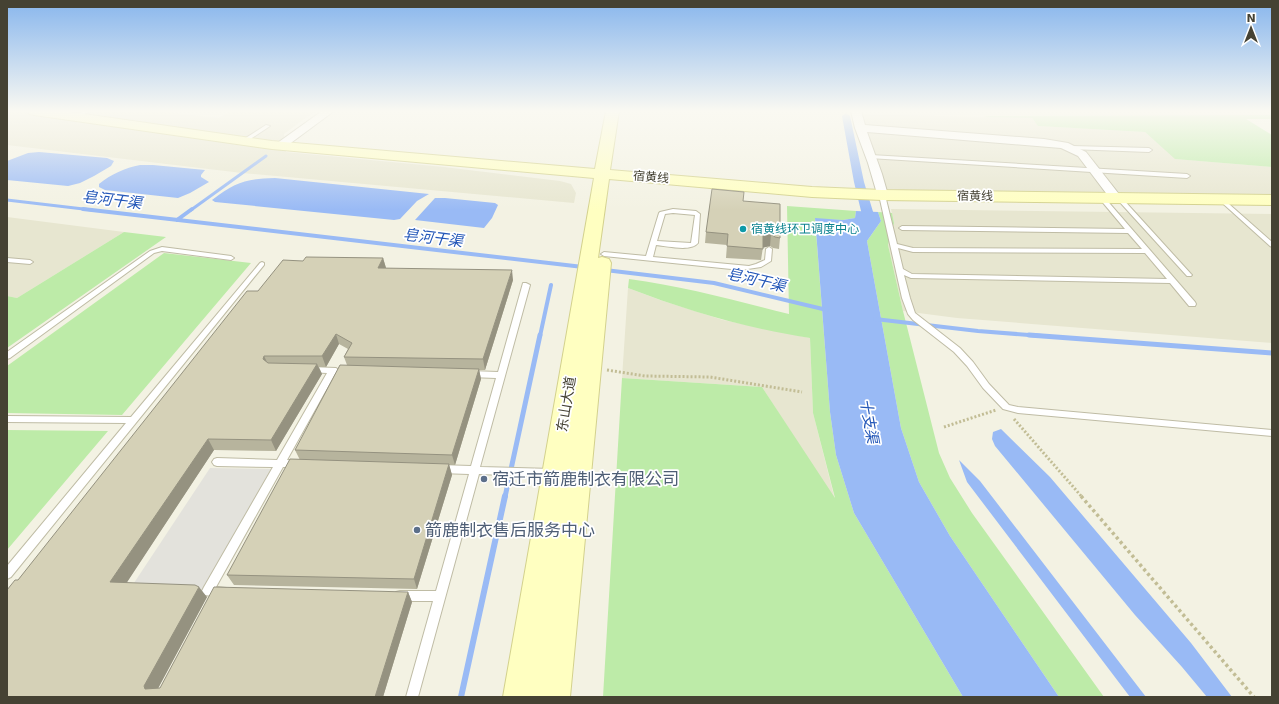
<svg xmlns="http://www.w3.org/2000/svg" width="1279" height="704" viewBox="0 0 1279 704" font-family="'DejaVu Sans','Noto Sans SC',sans-serif">
<rect width="100%" height="100%" fill="#f3f2e3"/>
<path fill="#e7e6d0" d="M7 111H157L218 118 232 111H315L284 134 286 152 444 167 560 181 571 184 576 193 574 203 242 173 7 145Z
M855 114 1032 118 1038 126 1145 132 1176 159 1272 167V196L879 192Z
M891 209 1272 214V343L957 318 903 311 888 245 894 223Z
M7 217 124 232 17 298 7 296Z
M628 288 660 300 723 320 810 338 813 413 835 500 762 387 622 378Z"/>
<path fill="#bdeba8" d="M1272 115V119H1246L1272 135V167L1175 159 1145 132 1038 126 1032 118 983 117 989 116Z
M787 206 856 211 855 218 843 220 815 219 830 412 836 455 854 513 963 697H603L622 378 762 387 835 498 813 413 810 338C746 328 688 311 628 288L629 279C683 286 736 301 789 314Z
M878 212 892 213 894 223 888 245 903 311 939 453 950 478 972 513 1104 697H1059L950 536 919 482 901 428 867 241 881 221Z
M124 232 166 237 7 348V296L17 298Z
M164 253 251 263 122 415 7 413V366Z
M7 430 108 431 7 550Z"/>
<path fill="#e3e2dc" d="M210 468 272 469 203 591 130 589Z"/>
<path fill="#99baf5" d="M39 152 107 158 114 161 111 166 94 176 80 183 68 186 7 180V161L28 153Z
M140 165H153L205 170 201 175V177L209 182 190 193 178 198 105 190 99 187V184C111 174 125 168 140 165Z
M275 178 429 194 417 201 400 219 394 220 215 202 212 200C236 182 245 179 275 178Z
M435 198H445L495 203 498 205 492 218 484 228 415 220Z
M856 211 878 212 881 221 867 241 901 428 919 482 950 536 1059 697H963L854 513 836 455 830 412 815 218 843 220 855 218Z
M1001 429 1050 477 1191 643 1232 697H1207L1182 667 1135 615 995 446 992 439 993 432Z
M959 460 980 481 1146 697H1130L967 482Z"/>
<g fill="none" stroke-linecap="round" stroke-linejoin="round">
<path stroke="#99baf5" stroke-width="3" d="M7 200 92 210
M191 210 266 156"/>
<path stroke="#99baf5" stroke-width="4" d="M83 209 583 267
M177 220 192 209
M605 270 714 283 827 310
M875 319 978 331 1042 336
M540 336 551 285"/>
<path stroke="#99baf5" stroke-width="5" d="M1029 335 1272 353
M505 497 540 335"/>
<path stroke="#99baf5" stroke-width="6" d="M461 697 505 496"/>
<path fill="#99baf5" fill-rule="evenodd" d="M846 113 850 116 864 182 874 215 866 226 858 231 854 230 852 227 862 215 854 182 842 116Z"/>
<defs>
<path id="lane" d="M84 111H90L77 118 73 117Z
M266 125 270 126 246 142 241 141Z
M1072 146 1149 148 1152 150 1149 152 1070 149 1069 148Z
M871 155 1187 174 1190 176 1187 178 869 158 868 157Z
M882 193 885 195 897 244 913 248 1142 249 1128 233 902 230 899 228 902 226 1125 229 1099 198 1102 196 1104 197 1195 302 1196 304 1195 306H1189L1170 283 911 278 904 275 910 298 915 313 960 348 973 362 989 384 1009 405 1018 407 1272 430V436L1018 413 1003 409 983 388 967 366 954 352 913 320 908 314 902 298 879 195ZM898 248 913 252 1145 253 1167 279 912 274 903 269Z
M1119 196 1121 197 1191 274 1192 275 1191 276H1187L1117 199 1116 198Z
M1221 197 1272 242V247L1270 246 1219 200 1218 199Z
M673 209 696 211 700 214 698 243C691 252 667 246 656 245L653 257 749 266 756 264 765 260 766 249 769 247 772 249 771 261 761 267 741 270 604 256 601 254 604 252 646 256 659 213 660 212ZM673 213 695 215 691 243 657 241 665 214Z
M162 247 231 256 234 258 231 260 162 251 154 253 10 358 7 359V352L150 251Z
M7 258 30 260 33 262 30 264 7 262Z
M262 262 264 263V265L11 577 7 579V566L126 423 7 422V416L131 417 260 263Z
M523 283H526L530 285 480 467 552 469 555 470 557 473 555 476 552 477 479 474 418 697H406L433 601H400L396 600 394 596 396 592 400 591H436L469 474 439 473 436 472 434 469 436 466 439 465 471 466 496 378 470 377 466 374 470 371 498 372Z
M310 367 336 368 340 371 339 373 335 374 287 460 301 461 303 464 301 467H283L216 587 226 588 228 592 226 596 222 597 204 595 202 591 204 587 273 467 217 466 214 465 212 462 214 459 217 458 277 460 327 373 307 372 306 370 307 368Z"/>
<path id="street" d="M322 111H334L284 148H276L275 146 276 144Z
M851 111H861L865 125 1044 139 1068 143 1086 152 1122 198 1120 201H1112L1078 156 1061 148 867 132 882 174 888 195 886 197H878L868 163 855 128Z"/>
<path id="secondary" d="M28 111H63L272 141 595 169 606 111H619L610 170 812 187 882 190 1272 195V205L882 200 812 197 609 179 598 258 602 257 609 259 611 263 570 697H503L594 178 272 149 34 115 29 114Z"/>
</defs>
<use href="#lane" stroke="#bfbca5" stroke-width="2"/>
<use href="#street" stroke="#bfbca5" stroke-width="2"/>
<use href="#secondary" stroke="#d3d18d" stroke-width="2"/>
<path stroke="#c2bd95" stroke-width="3" stroke-dasharray="2 2" stroke-linecap="butt" d="M607 370 645 376 710 377 802 392
M1014 419 1082 497
M944 427 996 410"/>
<path stroke="#c2bd95" stroke-width="3.5" stroke-dasharray="3 3" stroke-linecap="butt" d="M1081 496 1254 697"/>
<use href="#lane" fill="#fff" fill-rule="evenodd"/>
<use href="#street" fill="#fff" fill-rule="evenodd"/>
<use href="#secondary" fill="#ffffc1" fill-rule="evenodd"/>
</g>
<path fill="#b7b49d" d="M743 201 780 238 779 249 773 248 770 246 763 247 761 260 726 258 727 245 705 243 706 232Z
M383 258 386 268 513 280 485 370H479L481 379 455 465H449L452 475 417 589 234 585 227 575 300 460 295 450 347 365 344 357 348 349 339 344 326 367H319L322 374 276 451 214 450 126 583 207 597 158 688H160L408 592 412 602 383 697H7L18 580 258 291Z"/>
<path fill="#959280" d="M771 234 770 246 762 248 763 236Z
M383 258 386 268H378Z
M512 270 513 280 485 370 483 359Z
M336 334 339 344 326 367 322 356Z
M264 356 269 366 263 359Z
M317 364 322 374 276 451 271 440Z
M479 369 481 379 455 465 452 455Z
M208 439 214 450 120 593 110 582Z
M449 464 452 475 417 589 414 579Z
M199 587 207 597 154 696 145 689 144 686Z
M408 592 412 602 383 697H375Z"/>
<path fill="#d5d1b7" stroke="#959280" d="M712 189 744 192 743 201 780 204V238L775 237 771 234 763 236V249L727 246 728 234 706 232Z
M306 257 383 258 378 268 512 270 483 359 344 357 352 343 336 334 322 356H264L263 359 268 363 317 364 271 440 208 439 110 582 195 585 199 587 144 686 145 689 160 688 214 587 408 592 375 697H7V590L15 580H18L247 291H258L283 260 303 261Z
M340 365 479 369 452 455 295 450Z
M290 459 449 464 414 579 227 575Z"/>
<linearGradient id="sky" x2="0" y2="1"><stop stop-color="#88b6ed"/><stop offset="0.53" stop-color="#faf9f2"/><stop offset="1" stop-color="#faf9f2" stop-opacity="0"/></linearGradient>
<rect width="1279" height="210" fill="url(#sky)"/>
<circle fill="#0f9aa8" stroke="#fff" stroke-width="1.5" cx="743" cy="229" r="4"/>
<g fill="#5c6f8a" stroke="#fff" stroke-width="1.5">
<circle cx="484" cy="479" r="4"/>
<circle cx="417" cy="530" r="4"/>
</g>
<g text-anchor="middle" stroke-width="3.5" stroke-linejoin="round" paint-order="stroke">
<g font-size="12" fill="#454233" stroke="#fff">
<text transform="translate(651 177) rotate(5)" y="4">宿黄线</text>
<text transform="translate(975 196) rotate(1)" y="4">宿黄线</text>
</g>
<g font-size="12" fill="#0d838f" stroke="#fff" text-anchor="start">
<text x="751" y="233">宿黄线环卫调度中心</text>
</g>
<g font-size="14" fill="#454233" stroke="#fff">
<text transform="translate(566 404) rotate(-81)" y="5">东山大道</text>
</g>
<g font-size="15" font-style="italic" fill="#2457b8" stroke="#fff">
<text transform="translate(112 200) rotate(7)" y="5">皂河干渠</text>
<text transform="translate(433 238) rotate(7)" y="5">皂河干渠</text>
<text transform="translate(756 280) rotate(13)" y="5">皂河干渠</text>
<text transform="translate(869 421) rotate(80)" y="5">十支渠</text>
</g>
<g font-size="17" fill="#4e5e75" stroke="#fff" text-anchor="start">
<text x="492" y="485">宿迁市箭鹿制衣有限公司</text>
<text x="425" y="536">箭鹿制衣售后服务中心</text>
</g>
</g>
<rect width="1279" height="704" fill="none" stroke="#454233" stroke-width="16"/>
<g transform="translate(1251 28)" stroke="#ffffff" stroke-width="3" paint-order="stroke">
<path d="M0-3L7 15L0 10L-7 15Z" fill="#454233"/>
<text y="-6" font-size="11" font-weight="bold" text-anchor="middle" fill="#454233">N</text>
</g>
</svg>
